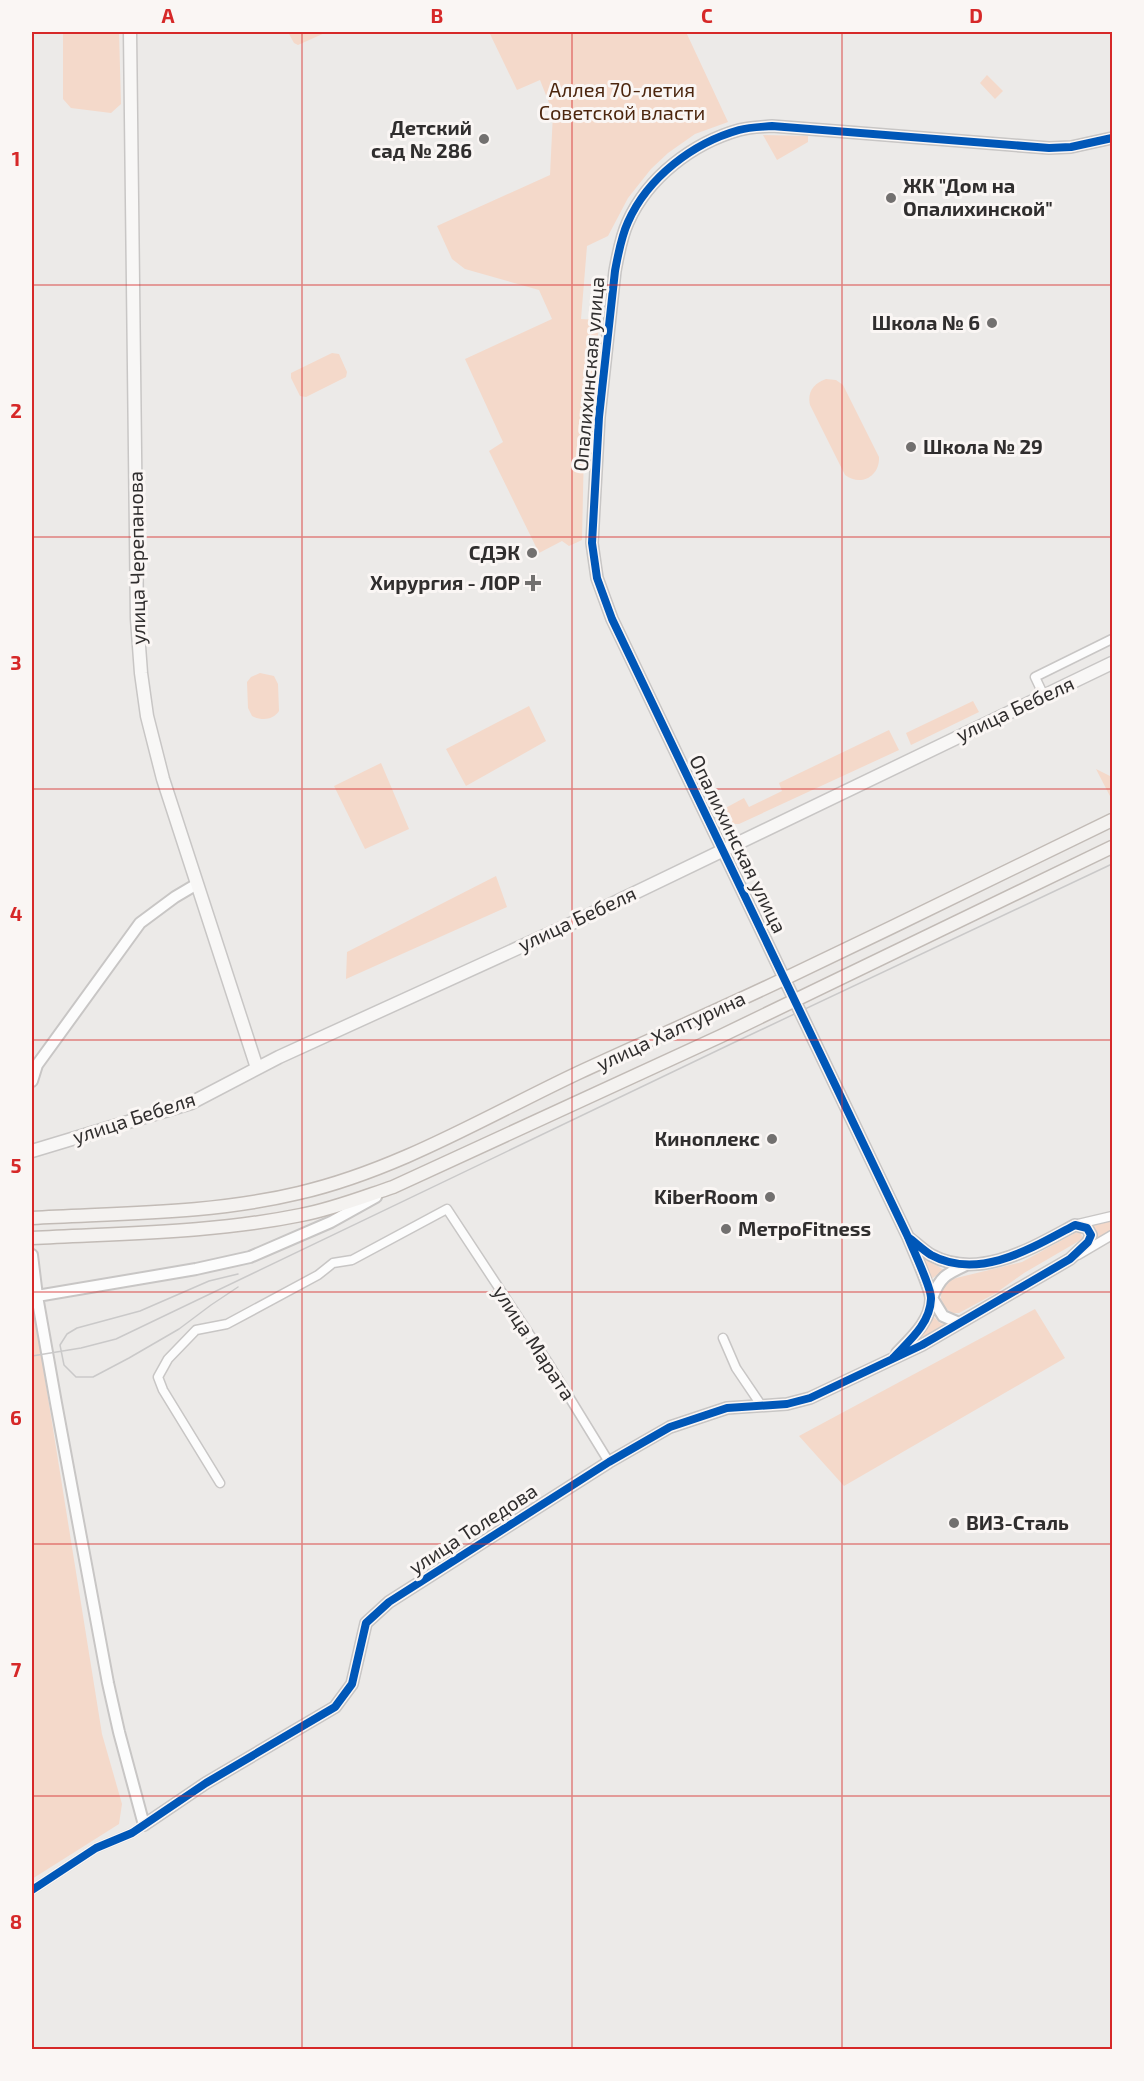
<svg xmlns="http://www.w3.org/2000/svg" width="1144" height="2081" viewBox="0 0 1144 2081" font-family="'Exo 2',sans-serif">
<rect width="100%" height="100%" fill="#eceae8"/>
<path fill="#f4d9ca" d="M63 32H119L121 104 111 113 71 108 63 99Z
M288 32H327L298 45 294 43Z
M496 32H686L728 122 695 134 668 153 651 169 628 198 608 236 587 246 581 319 600 320 591 387 585 401 582 540 569 546 562 541 539 553 489 451 503 442 465 359 552 319 539 290 465 269 452 259 437 226 550 175 553 113 540 80 517 90 490 34Z
M987 75 1003 91 995 99 980 83Z
M763 135 808 136V142L777 160Z
M332 353 339 354 347 372 346 377 306 397 300 396 291 378V373Z
M826 379 836 380 843 385 879 457C880 476 861 487 845 475L810 405C807 392 814 383 826 379Z
M260 673 274 676 278 684 279 711C273 720 262 721 252 716L248 708 247 682 251 677Z
M973 701 979 712 911 745 906 733Z
M529 706 546 741 466 786 446 749Z
M889 730 899 750 739 824H725L718 812 744 798 749 807 782 791 779 783Z
M381 763 409 829 365 849 334 786Z
M1096 769 1112 777V800Z
M496 876 507 907 346 979 347 952Z
M1112 1221V1232L1095 1242 1096 1232 1091 1223Z
M1080 1232 1083 1238 1079 1241 1024 1273 996 1293 959 1313H952L944 1307 941 1299V1287L948 1280 1022 1262 1075 1233Z
M920 1255 944 1270 930 1280Z
M32 1298 102 1734 122 1804 119 1824 32 1879Z
M1035 1309 1065 1358 844 1486 799 1436Z
M934 1317 940 1323 948 1326 919 1341Z"/>
<g fill="none" stroke-linecap="round" stroke-linejoin="round">
<defs>
<path id="minor" d="M1044 696 1035 677 1112 639
M1078 1224 1112 1216
M1078 1255 1112 1235
M723 1338 736 1368 761 1405
M220 1483 163 1390 158 1377 168 1359 196 1330 227 1324 318 1275 333 1263 352 1260 447 1209 547 1361 609 1462
M32 1890 96 1848 132 1833 144 1825"/>
<path id="tertiary" d="M32 1081 37 1065 140 923 175 897 197 884
M32 1255 37 1296 56 1403 108 1683 119 1732 144 1825 206 1783 335 1707 352 1684 366 1623 389 1602 609 1462 670 1427 727 1408 787 1404 810 1398 922 1345 1070 1259 1088 1242 1091 1235 1087 1228 1075 1225C1032 1248 979 1281 931 1255 923 1250 916 1243 908 1237
M37 1296 196 1269 250 1257 331 1222 376 1197
M959 1323 943 1316 932 1298C940 1277 946 1274 966 1265
M897 1353C911 1338 931 1321 931 1299 931 1290 913 1249 908 1237L612 619 597 578 592 543 599 417 615 271C618 255 621 237 628 222 648 177 693 143 739 130 750 127 761 127 772 126L1049 148 1071 147 1112 138"/>
<path id="secondary" d="M130 32 137 619 141 673 147 716 163 779 257 1068
M32 1151 191 1103 279 1057 564 927 1112 663"/>
<path id="primary" d="M32 1218C120 1213 212 1214 299 1193 398 1170 487 1116 578 1073 647 1041 717 1011 786 978 895 926 1004 873 1112 820
M32 1238C121 1233 213 1233 301 1215 333 1209 363 1197 393 1187L721 1036 1112 847"/>
</defs>
<use href="#minor" stroke="#c8c6c5" stroke-width="11"/>
<use href="#tertiary" stroke="#c8c6c5" stroke-width="14"/>
<use href="#secondary" stroke="#c8c6c5" stroke-width="15"/>
<use href="#primary" stroke="#c2bbb6" stroke-width="15"/>
<use href="#minor" stroke="#fcfcfc" stroke-width="8"/>
<use href="#tertiary" stroke="#fcfcfc" stroke-width="10"/>
<use href="#secondary" stroke="#f8f7f6" stroke-width="12"/>
<use href="#primary" stroke="#f4f2f0" stroke-width="12"/>
<path stroke="#cac9c9" stroke-width="1.5" d="M238 1274 209 1281 140 1311 77 1328 67 1334 60 1345 64 1365 76 1377H93L129 1358 179 1329 211 1305 238 1287
M32 1356 81 1348 116 1339 733 1043 1112 864"/>
<defs>
<path id="cycleway" d="M893 1358C909 1341 930 1324 931 1299 932 1289 913 1250 908 1237L612 619 597 578 592 543 599 417 615 271C618 255 621 237 628 222 648 177 693 143 739 130 750 127 761 127 772 126L1049 148 1071 147 1112 138
M32 1890 96 1848 132 1833 206 1783 335 1707 352 1684 366 1623 389 1602 609 1462 670 1427 727 1408 787 1404 810 1398 922 1345 1070 1259 1088 1242 1091 1235 1087 1228 1075 1225C1032 1248 979 1281 931 1255 923 1250 916 1243 908 1237"/>
</defs>
<use href="#cycleway" stroke="#faf6f4" stroke-width="11"/>
<use href="#cycleway" stroke="#0057b8" stroke-width="8"/>
</g>
<path fill="none" stroke="#d62828" stroke-width="1.5" stroke-opacity="0.55" d="M302 32V2050M572 32V2050M842 32V2050M32 285H1112M32 537H1112M32 789H1112M32 1040H1112M32 1292H1112M32 1544H1112M32 1796H1112"/>
<g fill="#72706f" stroke="#faf6f4" stroke-width="2">
<circle cx="484" cy="139" r="6"/>
<circle cx="891" cy="198" r="6"/>
<circle cx="992" cy="323" r="6"/>
<circle cx="911" cy="447" r="6"/>
<circle cx="532" cy="553" r="6"/>
<path d="M530 574h6v6h6v6h-6v6h-6v-6h-6v-6h6z"/>
<circle cx="772" cy="1139" r="6"/>
<circle cx="770" cy="1197" r="6"/>
<circle cx="726" cy="1229" r="6"/>
<circle cx="954" cy="1523" r="6"/>
</g>
<g text-anchor="middle" stroke-width="6" stroke-linejoin="round" paint-order="stroke">
<g font-size="20" fill="#4c260e" stroke="#faf6f4">
<text x="622" y="97">Аллея 70-летия<tspan x="622" dy="23">Советской власти</tspan></text>
</g>
<g font-size="20" font-weight="bold" fill="#302e2e" stroke="#faf6f4" text-anchor="end">
<text x="472" y="135">Детский<tspan x="472" dy="23">сад № 286</tspan></text>
<text x="903" y="193" text-anchor="start">ЖК "Дом на<tspan x="903" dy="23">Опалихинской"</tspan></text>
<text x="980" y="330">Школа № 6</text>
<text x="923" y="454" text-anchor="start">Школа № 29</text>
<text x="520" y="560">СДЭК</text>
<text x="520" y="590">Хирургия - ЛОР</text>
<text x="760" y="1146">Киноплекс</text>
<text x="758" y="1204">KiberRoom</text>
<text x="738" y="1236" text-anchor="start">МетроFitness</text>
<text x="966" y="1530" text-anchor="start">ВИЗ-Сталь</text>
</g>
<g font-size="20" fill="#302e2e" stroke="#faf6f4">
<text transform="translate(589 374) rotate(-85)" y="7">Опалихинская улица</text>
<text transform="translate(137 558) rotate(-91)" y="7">улица Черепанова</text>
<text transform="translate(1015 709) rotate(-25)" y="7">улица Бебеля</text>
<text transform="translate(738 844) rotate(64)" y="7">Опалихинская улица</text>
<text transform="translate(577 919) rotate(-25)" y="7">улица Бебеля</text>
<text transform="translate(671 1031) rotate(-25)" y="7">улица Халтурина</text>
<text transform="translate(134 1118) rotate(-18)" y="7">улица Бебеля</text>
<text transform="translate(534 1343) rotate(57)" y="7">улица Марата</text>
<text transform="translate(473 1529) rotate(-33)" y="7">улица Толедова</text>
</g>
</g>
<rect width="1144" height="2081" fill="none" stroke="#faf6f4" stroke-width="66"/>
<rect x="33" y="33" width="1078" height="2015" fill="none" stroke="#d62828" stroke-width="2"/>
<g font-size="20" text-anchor="middle" font-weight="bold" fill="#d62828">
<text x="168" y="23">A</text>
<text x="437" y="23">B</text>
<text x="707" y="23">C</text>
<text x="976" y="23">D</text>
<text x="16" y="166">1</text>
<text x="16" y="418">2</text>
<text x="16" y="670">3</text>
<text x="16" y="921">4</text>
<text x="16" y="1173">5</text>
<text x="16" y="1425">6</text>
<text x="16" y="1677">7</text>
<text x="16" y="1929">8</text>
</g>
</svg>
